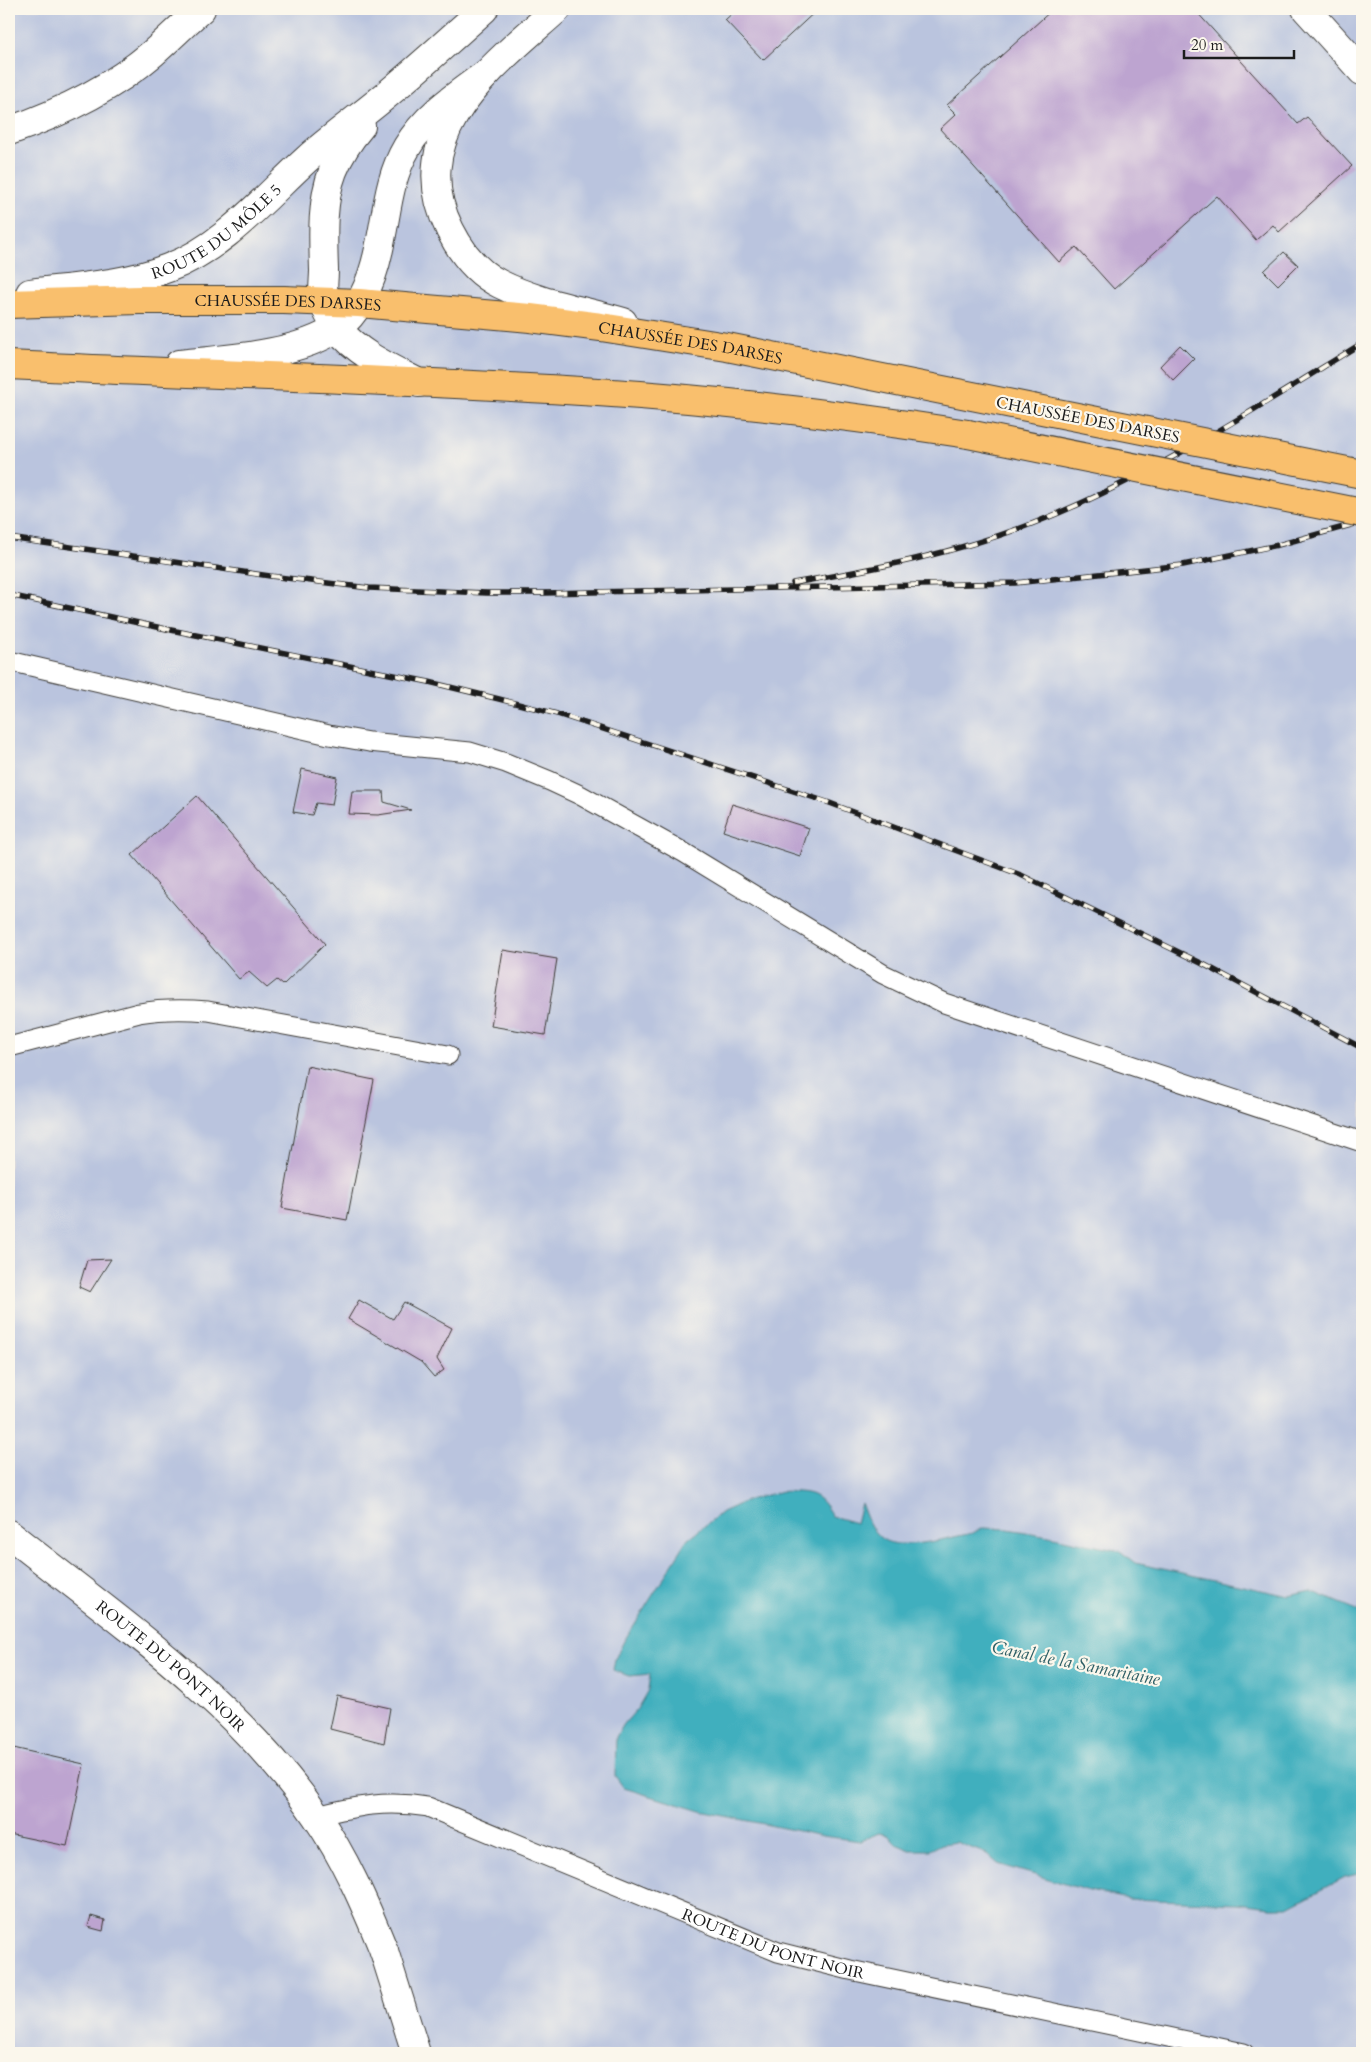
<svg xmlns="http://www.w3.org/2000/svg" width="1371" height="2062" viewBox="0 0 1371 2062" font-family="Cardo,serif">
<rect width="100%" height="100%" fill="#fbf7ec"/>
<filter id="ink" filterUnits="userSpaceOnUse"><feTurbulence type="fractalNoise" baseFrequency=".02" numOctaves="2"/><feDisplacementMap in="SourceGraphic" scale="10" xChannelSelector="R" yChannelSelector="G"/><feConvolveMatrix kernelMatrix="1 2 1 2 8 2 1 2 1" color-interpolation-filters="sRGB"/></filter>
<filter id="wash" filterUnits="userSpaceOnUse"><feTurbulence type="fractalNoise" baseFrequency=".0096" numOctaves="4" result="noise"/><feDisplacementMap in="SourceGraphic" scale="20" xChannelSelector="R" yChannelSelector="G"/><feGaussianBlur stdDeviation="1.12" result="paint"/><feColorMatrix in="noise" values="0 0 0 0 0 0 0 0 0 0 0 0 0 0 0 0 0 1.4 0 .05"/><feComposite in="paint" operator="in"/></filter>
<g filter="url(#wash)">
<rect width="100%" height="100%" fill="#f3e4ca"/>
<path fill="#bac4de" d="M9 9H1362V2053H9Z"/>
<path fill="#41afbe" stroke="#2e666d" d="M782 1491C810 1493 817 1490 832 1516L856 1523 861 1503C866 1516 870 1530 882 1539 901 1552 951 1537 973 1533L982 1528 1008 1529 1049 1536 1120 1551 1135 1563 1289 1596 1311 1591 1362 1612V1873L1345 1877 1288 1907H1271L1238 1903 1129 1899 1089 1891 998 1864 987 1854 956 1842 942 1844 930 1850H910L896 1844 888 1835 879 1833 860 1841 823 1836 700 1811 624 1788 615 1776 616 1737 624 1724 637 1709 648 1690 650 1674 629 1676 613 1670 615 1659 624 1641 688 1539 722 1512 748 1500Z"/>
<g id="blocks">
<path fill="#bda4d0" d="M737 9H818L763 60 725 20Z
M1053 9H1194L1298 124 1307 117 1352 166 1279 232 1273 225 1256 240 1217 196 1114 289 1076 247 1059 262 940 129 956 114 947 105Z
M1284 252 1298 265 1278 285 1264 271Z
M1180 345 1194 359 1173 380 1160 366Z
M302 769 337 777 332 805 316 803 312 815 293 812Z
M352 791H383L384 802 411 810 378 815 349 814Z
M197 796 325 944 283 985 277 980 267 988 249 972 239 979 132 855Z
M732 804 809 828 800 856 723 831Z
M503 950 557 959 545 1035 491 1026Z
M307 1066 374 1080 347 1220 282 1208Z
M111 1259 90 1292 79 1287 87 1260Z
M359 1300 393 1319 404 1302 452 1328 437 1359 444 1370 434 1377 421 1362 348 1319Z
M337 1696 390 1708 384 1743 330 1729Z
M9 1747 84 1764 67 1846 9 1834Z
M91 1916 105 1920 103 1931 88 1927Z"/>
</g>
</g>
<g filter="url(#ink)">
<use href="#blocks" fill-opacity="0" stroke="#3c3a36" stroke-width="1"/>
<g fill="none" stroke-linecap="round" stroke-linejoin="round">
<defs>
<g id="service">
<path d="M9 661 329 735 369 742 470 752 506 763 550 781 580 795 683 852 883 974 944 1003 1362 1142"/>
<path d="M9 1047 139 1013C162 1009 184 1009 208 1011L448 1055"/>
<path id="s1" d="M316 1816C357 1806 386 1800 428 1807L778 1952 850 1970 1244 2053"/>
</g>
<g id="minor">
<path d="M557 9C494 66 401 132 450 230 461 252 477 273 500 284 538 303 582 310 623 322"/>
<path d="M1306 9 1362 71"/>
<path d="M361 126C349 140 340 154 333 171 321 202 323 238 324 270 324 280 322 291 324 300 325 310 332 320 337 328 358 354 390 368 419 383"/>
<path d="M9 131C61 113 111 89 153 53 169 39 185 23 201 9"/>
<path id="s2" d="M30 293C76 287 124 285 168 268 224 247 264 198 307 159 334 135 363 115 390 92 422 65 453 37 484 9"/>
<path d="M179 364C225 359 298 355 337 328 361 311 373 277 379 249 387 214 388 179 407 147 426 115 457 95 487 73"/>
<path id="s3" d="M9 1534C115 1618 239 1703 316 1816 345 1858 365 1904 384 1951"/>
</g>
<path id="tertiary" d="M384 1951 416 2053"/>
<g id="primary">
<path id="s4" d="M9 304 139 300H284L359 303 530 318 601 327 727 347 1032 408"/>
<path d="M9 365C205 375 402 379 598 392 722 400 845 415 968 434"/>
</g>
</defs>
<use href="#service" stroke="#3c3a36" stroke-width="21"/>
<use href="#minor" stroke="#3c3a36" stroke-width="30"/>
<use href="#tertiary" stroke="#3c3a36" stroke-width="30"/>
<use href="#primary" stroke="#3c3a36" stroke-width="30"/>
<use href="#service" stroke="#fff" stroke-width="19"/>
<use href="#minor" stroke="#fff" stroke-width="28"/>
<use href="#tertiary" stroke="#fff" stroke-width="28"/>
<use href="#primary" stroke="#f9bf6d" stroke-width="28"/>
<defs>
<path id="rail" d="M9 538 270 576 369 588 487 593H544L1015 583 1183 565 1278 545 1362 522
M793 583C875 569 957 553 1034 523 1148 479 1258 407 1362 343
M9 595 171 630 429 682 499 699 557 714 827 802 1021 875 1201 963 1362 1048"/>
</defs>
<use href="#rail" stroke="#1c1c1c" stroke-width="5.5"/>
<use href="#rail" stroke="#fbf7ec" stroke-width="4" stroke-dasharray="11" stroke-linecap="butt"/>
<defs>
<path id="primary-bridge" d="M1032 408 1362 474
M968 434 1362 513"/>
</defs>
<use href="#primary-bridge" stroke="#3c3a36" stroke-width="30" stroke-linecap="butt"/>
<use href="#primary-bridge" stroke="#f9bf6d" stroke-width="28"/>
</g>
</g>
<g text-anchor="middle" stroke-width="4.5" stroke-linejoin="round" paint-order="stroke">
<g font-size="16" fill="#1c1c1c" stroke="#fbf7ec">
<text dy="6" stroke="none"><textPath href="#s2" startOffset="201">ROUTE DU MÔLE 5</textPath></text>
<text dy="6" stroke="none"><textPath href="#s4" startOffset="279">CHAUSSÉE DES DARSES</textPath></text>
<text dy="6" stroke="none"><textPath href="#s4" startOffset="684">CHAUSSÉE DES DARSES</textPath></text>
<text transform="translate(1088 419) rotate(11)" y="6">CHAUSSÉE DES DARSES</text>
<text dy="6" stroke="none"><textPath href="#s3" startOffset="209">ROUTE DU PONT NOIR</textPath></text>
<text dy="6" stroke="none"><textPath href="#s1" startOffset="485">ROUTE DU PONT NOIR</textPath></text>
</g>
<g font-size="18" font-style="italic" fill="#2d5e65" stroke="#fbf7ec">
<text transform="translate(1076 1663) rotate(11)" y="6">Canal de la Samaritaine</text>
</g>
</g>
<rect width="1371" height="2062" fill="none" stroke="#fbf7ec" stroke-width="30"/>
<path d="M1184 50v8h110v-8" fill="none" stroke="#1c1c1c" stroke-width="2.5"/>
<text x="1191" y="50" font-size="15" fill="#1c1c1c" stroke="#fbf7ec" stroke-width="4" paint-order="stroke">20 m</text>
</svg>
